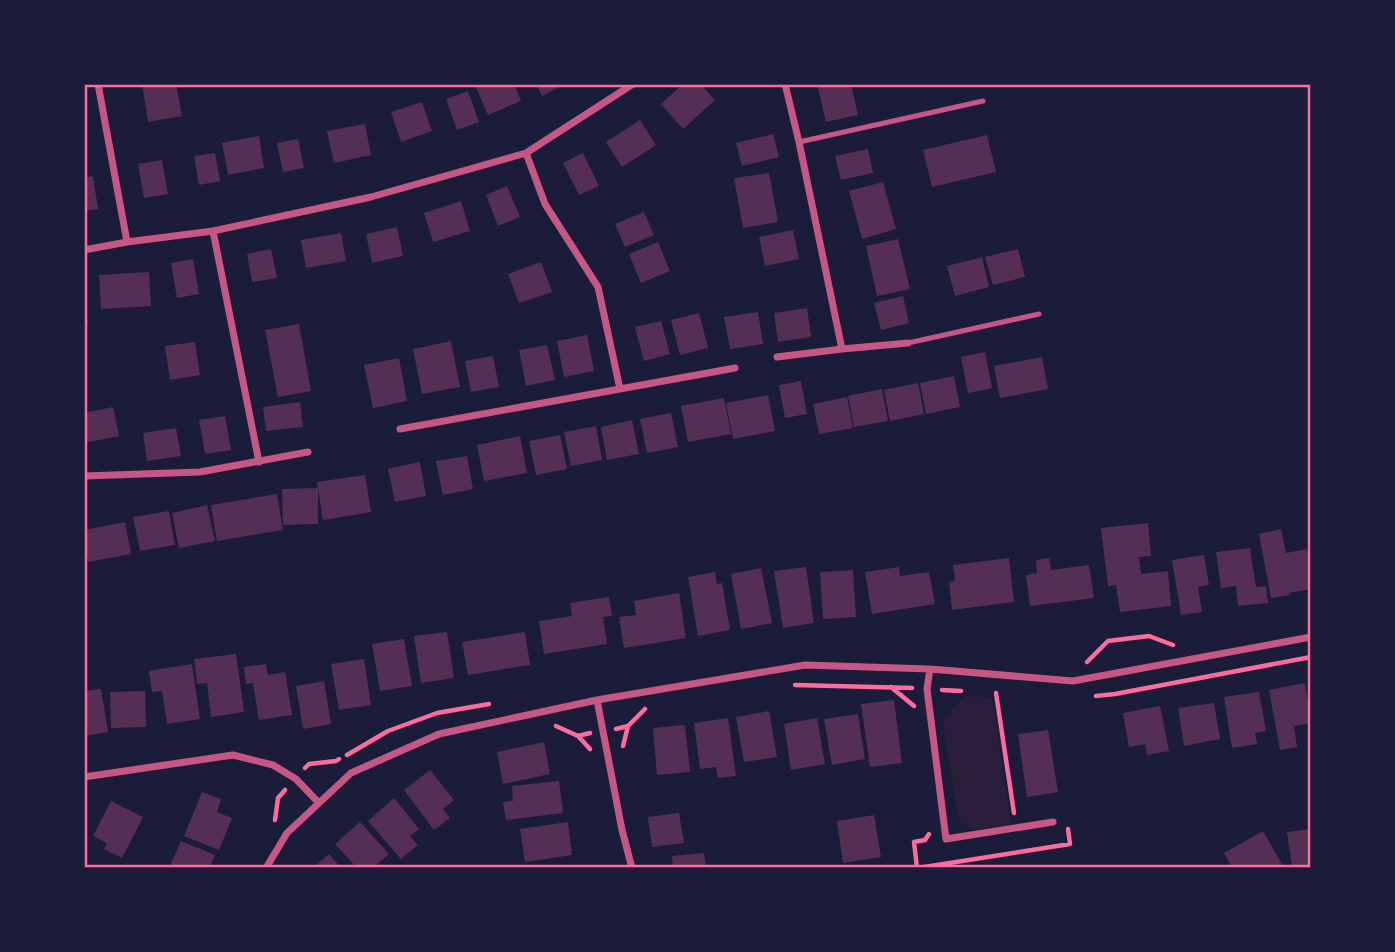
<svg xmlns="http://www.w3.org/2000/svg" width="1395" height="952" viewBox="0 0 1395 952" font-family="Rubik,sans-serif">
<rect width="100%" height="100%" fill="#1b1b3a"/>
<path fill="#2a1e3b" d="M964 696 992 697 1011 825 973 830 959 821 943 724 952 709Z"/>
<path fill="#542f53" d="M142 84H176L182 116 148 122Z
M478 84H514L521 101 488 115 475 85Z
M536 84H560L561 86 542 96Z
M683 84H700L715 100 683 129 661 104Z
M817 84H851L858 115 826 122Z
M468 91 479 122 457 130 446 99Z
M422 102 432 131 401 142 391 112Z
M640 120 656 145 622 167 606 142Z
M365 124 371 155 334 163 327 131Z
M773 134 779 157 742 166 736 143Z
M987 135 996 172 932 187 923 150Z
M259 136 264 168 228 175 222 143Z
M298 139 304 168 283 172 277 143Z
M868 149 873 173 841 180 835 156Z
M215 153 220 181 199 185 194 156Z
M583 153 599 186 579 195 563 163Z
M162 160 168 194 144 198 138 164Z
M769 173 778 222 743 228 734 178Z
M93 176 98 209 84 211V178Z
M883 182 896 229 862 239 849 191Z
M507 186 520 217 498 226 486 195Z
M461 201 470 231 433 242 424 213Z
M644 212 654 235 625 247 615 224Z
M397 227 403 256 372 263 366 234Z
M793 230 799 259 765 266 759 237Z
M341 233 346 261 306 268 301 240Z
M898 239 910 289 877 296 866 246Z
M658 242 670 271 641 283 629 254Z
M271 249 277 278 252 282 247 254Z
M1018 249 1025 277 993 285 985 257Z
M982 257 989 287 955 296 947 266Z
M193 259 199 294 177 298 171 263Z
M541 262 552 292 519 303 508 274Z
M149 272 151 306 101 309 99 275Z
M903 296 909 323 881 330 874 303Z
M84 305H86L88 325H84Z
M807 308 811 337 778 342 774 313Z
M758 312 763 344 730 349 724 317Z
M699 313 708 348 680 355 671 320Z
M661 321 670 354 644 361 635 327Z
M299 324 311 391 278 397 265 330Z
M587 335 594 371 564 377 557 341Z
M451 341 460 387 422 394 413 349Z
M195 342 200 375 170 380 165 346Z
M547 345 555 380 526 386 519 350Z
M985 352 992 388 968 393 961 357Z
M493 356 499 387 471 392 465 361Z
M1042 357 1048 389 1000 398 994 366Z
M399 358 407 401 373 408 364 365Z
M954 376 960 407 926 414 920 383Z
M801 381 807 414 785 418 779 385Z
M918 383 924 414 890 421 884 390Z
M882 389 888 421 854 427 848 396Z
M768 395 775 431 733 439 726 403Z
M847 397 853 428 819 434 813 404Z
M724 398 731 434 688 442 681 406Z
M300 402 303 427 266 431 263 407Z
M113 407 119 436 84 443V413Z
M671 413 678 447 647 453 640 419Z
M225 416 231 450 205 454 199 420Z
M632 420 639 454 607 460 601 427Z
M596 426 602 460 571 466 564 432Z
M176 428 181 456 147 461 143 433Z
M560 435 567 469 536 475 529 441Z
M520 436 527 473 484 481 477 445Z
M467 456 473 489 443 495 436 461Z
M420 462 426 496 395 502 388 469Z
M365 475 371 512 323 520 317 482Z
M318 488V524L283 525 282 489Z
M277 494 283 530 217 541 211 505Z
M207 505 215 541 179 548 172 513Z
M169 511 175 545 140 551 133 517Z
M125 522 131 554 88 562 84 530Z
M1148 523 1151 556 1139 557 1141 574 1168 571 1171 606 1120 612 1116 585 1108 586 1101 528Z
M1281 529 1286 553 1307 549 1311 574V589L1289 593 1290 595 1271 598 1259 534Z
M1250 548 1256 587 1266 586 1268 603 1238 606 1236 586 1221 588 1216 552Z
M1204 555 1209 585 1198 587 1202 612 1181 615 1172 560Z
M1009 558 1014 602 952 610 949 582 955 581 953 565Z
M1049 558 1051 570 1089 565 1094 598 1030 606 1026 575 1037 573 1036 560Z
M806 567 814 623 783 628 774 571Z
M899 567 900 576 929 572 935 604 872 614 865 572Z
M761 568 772 623 741 629 731 574Z
M853 570 856 617 823 619 820 572Z
M715 572 717 584 722 583 730 630 698 636 688 577Z
M679 593 686 638 624 648 619 617 636 615 634 601Z
M609 597 612 616 603 617 607 644 544 654 539 621 572 616 570 603Z
M447 632 454 678 421 683 414 636Z
M525 632 530 665 468 675 462 642Z
M404 639 412 686 380 691 372 644Z
M236 654 244 712 211 717 207 683 197 684 194 659Z
M364 659 371 705 339 710 331 664Z
M192 664 200 719 167 724 162 691 152 692 149 671Z
M266 664 268 675 285 672 292 715 259 720 253 683 246 684 244 667Z
M324 681 331 724 303 729 296 686Z
M1305 683 1311 723 1294 726 1297 747 1280 750 1269 690Z
M101 689 108 732 84 736V691Z
M145 691 146 727 111 728 110 692Z
M1259 692 1266 731 1255 733 1257 744 1232 748 1224 697Z
M894 700 902 763 870 767 861 704Z
M1214 703 1220 739 1184 746 1178 708Z
M1160 706 1169 751 1147 755 1145 744 1129 747 1123 713Z
M769 711 777 757 744 762 736 717Z
M858 714 865 759 832 765 824 719Z
M728 718 736 776 718 778 716 767 700 769 694 723Z
M817 718 825 764 791 770 784 724Z
M685 725 690 772 657 775 653 728Z
M1048 730 1058 792 1027 797 1018 734Z
M544 742 550 774 503 784 497 752Z
M430 770 454 800 443 809 450 818 434 830 404 790Z
M559 781 563 813 506 820 503 802 513 801 512 786Z
M202 792 221 799 217 812 232 818 219 850 184 836Z
M394 798 419 829 410 836 418 845 401 859 368 821Z
M111 801 143 817 122 858 104 849 107 843 93 836Z
M679 813 684 843 652 847 648 817Z
M874 815 881 857 843 863 837 821Z
M360 822 389 854 373 868H357L335 844Z
M568 822 572 855 525 862 520 829Z
M1311 829V868H1292L1287 832Z
M1263 831 1284 868H1232L1224 853Z
M181 841 215 855 209 868H169Z
M704 853 706 868H673L672 856Z
M329 854 341 868H313Z"/>
<g fill="none" stroke-linecap="round" stroke-linejoin="round">
<path stroke="#ff6b9d" stroke-width="4.5" d="M1087 662 1108 641 1149 636 1173 645
M795 685 912 688
M891 687 914 706
M942 690 961 691
M996 693 1014 813
M1096 696 1115 694 1311 657
M556 726 578 736 590 733
M616 729 628 726 645 709
M578 736 590 749
M623 746 628 726
M347 755 388 731 437 713 489 704
M305 768 309 764 336 761 339 759
M275 820 278 798 285 790
M917 868 914 842 925 840 929 834
M918 868 1070 844 1068 829"/>
<path stroke="#c65784" stroke-width="5" d="M799 142 983 101
M908 343 1039 314"/>
<path stroke="#c65784" stroke-width="7" d="M98 84 127 242
M785 84 799 142 842 349
M526 153 545 204 598 287 620 389
M213 231 259 462
M84 250 127 242 213 231 371 197 526 153 633 84
M777 357 842 349 908 343
M400 429 735 368
M84 476 200 472 308 452
M930 669 927 689 946 839 1053 822
M597 700 622 830 632 868
M84 777 233 755 273 765 296 779 318 802
M266 868 287 833 351 773 439 734 597 700 805 665 930 669 1073 681 1311 637"/>
</g>
<rect width="1395" height="952" fill="none" stroke="#1b1b3a" stroke-width="172"/>
<rect x="86" y="86" width="1223" height="780" fill="none" stroke="#ff6b9d" stroke-width="2.5"/>
</svg>
